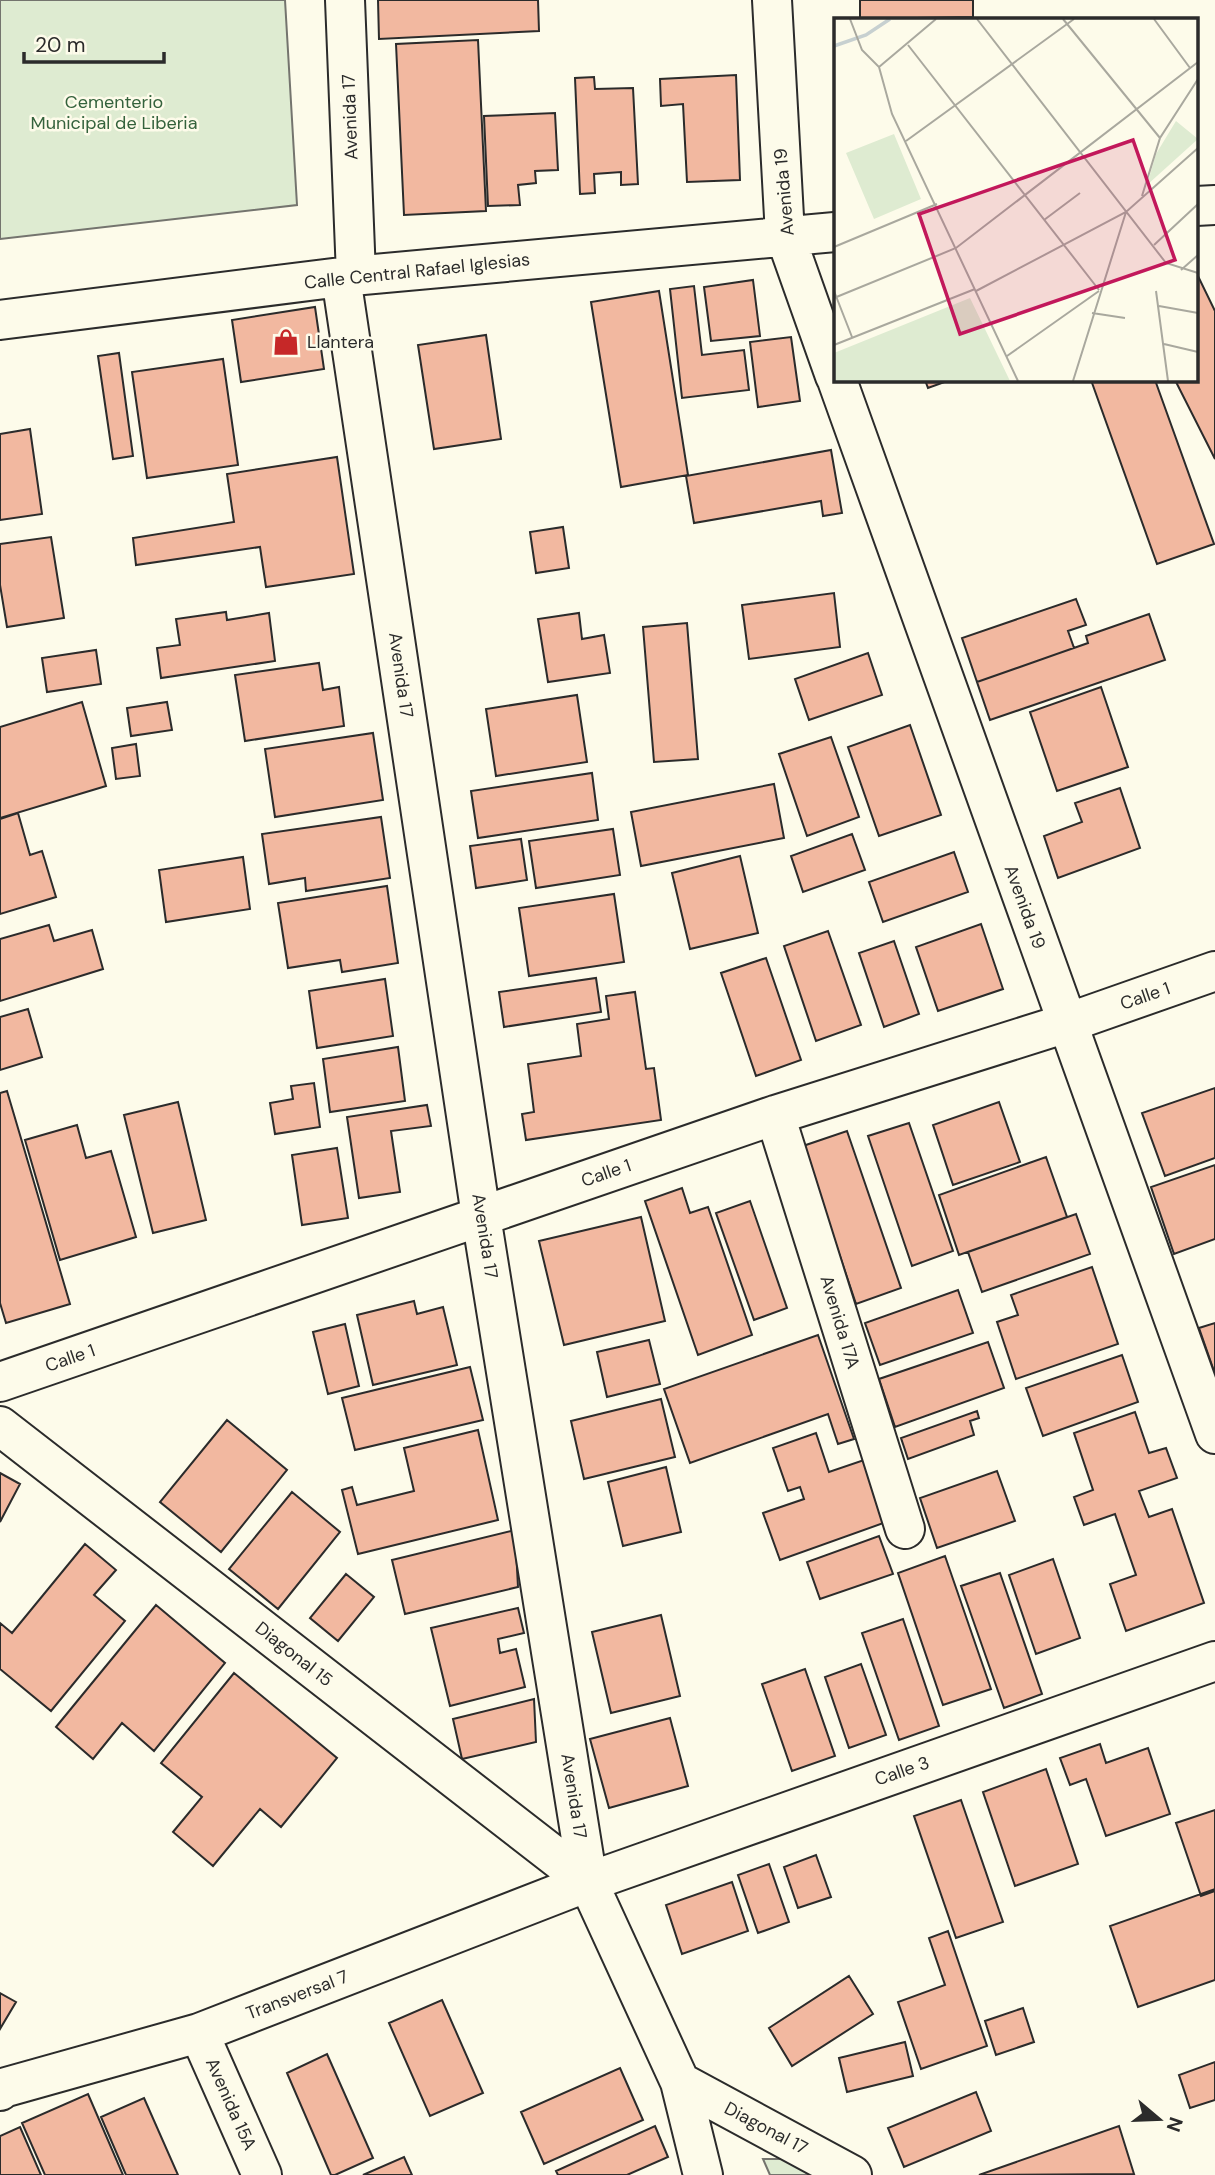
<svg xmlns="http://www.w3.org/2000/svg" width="1215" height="2175" viewBox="0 0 1215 2175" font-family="'DM Sans',sans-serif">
<rect width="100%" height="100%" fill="#fdfbea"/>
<path fill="#deebd1" stroke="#74746e" stroke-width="2" d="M0 0H285L297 205 0 239Z
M763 2159H786L810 2175H770Z"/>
<path fill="#f2b8a0" stroke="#2b2b2b" stroke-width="2" d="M378 0H538L539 31 379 39Z
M860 0H973V17L860 19Z
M478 40 486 211 404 215 396 44Z
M736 75 740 180 687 182 683 104 661 106 660 79Z
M594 77 595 89 633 88 638 184 621 185V172L594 174 595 193 580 194 575 78Z
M555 113 558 170 535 171 536 183 518 185 520 205 488 206 484 116Z
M1196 272 1215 311V459L1175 380H1196Z
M753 280 760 336 711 341 704 287Z
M694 286 702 355 744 350 749 390 682 398 670 289Z
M659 291 688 475 621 487 591 302Z
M315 307 324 369 241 382 232 320Z
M486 335 501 439 434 449 418 345Z
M791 337 800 401 758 407 750 342Z
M119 353 133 456 113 459 98 356Z
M223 359 238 465 147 478 132 372Z
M925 380H950L928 388Z
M1091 380H1155L1214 544 1157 564Z
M30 429 42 514 0 520V434Z
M831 450 842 513 823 516 821 501 694 523 686 476Z
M337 457 354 574 266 587 260 547 136 565 133 538 234 522 227 474Z
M563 527 569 568 536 573 530 532Z
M51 537 64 618 7 627 0 585V544Z
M834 593 840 647 749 659 742 605Z
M1076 599 1086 625 1068 631 1074 648 977 682 962 638Z
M226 612 227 620 269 613 275 661 161 678 157 648 180 645 176 619Z
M579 613 582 639 604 635 610 673 548 682 538 619Z
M1149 614 1165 660 990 720 977 682 1088 643 1086 636Z
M687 623 698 759 654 762 643 627Z
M96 650 101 684 47 692 42 658Z
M868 653 882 695 809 720 795 679Z
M319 663 323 690 339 687 344 726 245 741 235 675Z
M1101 687 1128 767 1057 791 1030 712Z
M577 695 587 762 496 776 486 709Z
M82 702 106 786 0 818V727Z
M167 702 172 730 131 736 127 708Z
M910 725 941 815 879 836 848 747Z
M373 733 383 800 275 817 265 749Z
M831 737 859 817 807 836 779 754Z
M136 744 140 776 116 779 112 748Z
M592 773 598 820 478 838 471 791Z
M774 784 784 838 641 866 631 812Z
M1120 788 1140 848 1058 878 1044 836 1082 822 1075 803Z
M18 813 30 855 42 851 56 897 0 914V819Z
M381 817 390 878 306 891 305 878 269 884 262 834Z
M613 829 620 875 536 888 529 841Z
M852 834 865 870 803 892 791 856Z
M521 839 527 880 476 888 470 846Z
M954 852 968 892 883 922 869 882Z
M740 856 758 933 690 949 672 873Z
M243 857 250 909 166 922 159 870Z
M387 886 398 963 342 972 340 960 288 968 278 903Z
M614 894 624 962 529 976 519 908Z
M981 924 1003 989 938 1011 916 947Z
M49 925 54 941 92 930 103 969 0 1001V939Z
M828 931 861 1025 816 1041 784 946Z
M894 941 919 1014 884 1027 859 953Z
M766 958 801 1060 756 1076 721 973Z
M596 978 601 1012 504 1027 499 992Z
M385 979 393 1036 317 1048 309 991Z
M635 992 646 1069 654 1068 661 1120 526 1140 522 1114 534 1112 528 1064 581 1056 577 1024 609 1019 606 996Z
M28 1009 42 1057 0 1070V1017Z
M398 1047 405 1101 330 1112 323 1059Z
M314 1083 320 1127 275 1134 270 1103 293 1099 291 1086Z
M1215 1088V1158L1165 1176 1142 1113Z
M7 1091 70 1304 6 1323 0 1303V1093Z
M178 1102 206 1220 153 1233 124 1115Z
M999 1102 1020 1162 953 1185 933 1125Z
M427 1105 431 1126 391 1131 400 1192 359 1198 347 1117Z
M909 1123 953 1251 912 1266 868 1136Z
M77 1125 86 1158 111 1151 136 1237 60 1260 25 1140Z
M847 1131 901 1288 856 1304 803 1146Z
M337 1148 348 1218 302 1225 292 1155Z
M1046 1157 1067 1217 959 1255 939 1195Z
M1215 1165V1239L1174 1254 1151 1187Z
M682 1188 690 1213 708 1207 752 1335 698 1355 645 1201Z
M750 1201 787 1308 754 1320 716 1213Z
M1076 1214 1090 1254 982 1292 968 1252Z
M641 1217 665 1321 564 1345 539 1241Z
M1092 1267 1118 1344 1016 1379 997 1322 1018 1315 1011 1295Z
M958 1290 973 1333 880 1365 865 1323Z
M414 1301 417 1314 443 1307 457 1365 373 1385 357 1315Z
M1215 1323V1374L1199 1328Z
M345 1324 359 1386 328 1394 313 1332Z
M818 1335 854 1439 838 1444 828 1414 690 1463 664 1389Z
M649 1340 660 1384 607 1397 597 1352Z
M988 1342 1004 1388 895 1427 879 1379Z
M1122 1355 1138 1402 1043 1436 1026 1388Z
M470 1367 483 1420 355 1450 342 1398Z
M661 1399 675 1457 584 1479 571 1421Z
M977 1411 979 1418 970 1421 974 1435 908 1459 901 1438Z
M1135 1412 1149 1453 1166 1448 1177 1478 1139 1491 1149 1517 1172 1509 1204 1603 1126 1631 1110 1584 1136 1575 1115 1514 1084 1525 1074 1497 1093 1490 1074 1433Z
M227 1420 287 1470 221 1552 160 1502Z
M478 1430 498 1520 358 1554 342 1490 352 1487 357 1505 414 1491 404 1448Z
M816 1433 829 1472 867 1459 889 1521 780 1560 763 1513 804 1499 800 1487 788 1491 773 1448Z
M666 1467 681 1532 623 1546 608 1482Z
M997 1471 1015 1521 937 1548 920 1498Z
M0 1473 20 1484 0 1522Z
M292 1492 340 1532 278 1609 229 1569Z
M515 1530 518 1587 405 1614 392 1560Z
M879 1536 893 1574 820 1599 807 1562Z
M85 1544 116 1570 94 1595 125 1621 51 1711 0 1669V1623L12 1633Z
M945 1556 991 1689 943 1705 898 1573Z
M1053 1559 1080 1638 1036 1654 1009 1575Z
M1000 1573 1042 1694 1004 1708 961 1586Z
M346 1574 374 1597 338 1641 310 1618Z
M156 1605 225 1663 154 1751 122 1723 93 1759 56 1727Z
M518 1608 524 1633 498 1639 500 1653 516 1649 525 1687 450 1706 431 1628Z
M661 1615 680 1696 611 1713 592 1632Z
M903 1619 939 1726 899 1740 862 1633Z
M861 1664 886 1735 849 1748 825 1677Z
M805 1669 835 1756 792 1771 762 1684Z
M234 1673 337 1758 281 1827 260 1809 213 1866 173 1832 202 1797 161 1763Z
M534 1699 536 1742 462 1759 453 1719Z
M670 1718 688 1786 609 1808 590 1739Z
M1100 1744 1106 1763 1148 1748 1170 1814 1106 1836 1086 1779 1070 1785 1060 1758Z
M1046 1769 1078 1864 1015 1886 983 1792Z
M961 1800 1003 1922 956 1938 914 1816Z
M1215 1810V1891L1201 1896 1176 1823Z
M816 1855 831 1897 798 1908 784 1867Z
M769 1864 789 1922 758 1933 738 1875Z
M732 1882 748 1931 682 1954 666 1905Z
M1215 1889V1980L1138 2007 1110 1926Z
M948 1931 987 2046 921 2069 898 2002 945 1985 929 1938Z
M849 1976 873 2014 792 2066 769 2028Z
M0 1993 16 2002 0 2029Z
M442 2000 483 2093 430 2116 389 2023Z
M1023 2008 1034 2042 996 2055 985 2021Z
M905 2042 913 2076 847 2092 839 2058Z
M327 2054 373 2158 335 2175H331L287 2073Z
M1215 2062V2100L1190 2108 1179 2075Z
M620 2068 643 2120 544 2164 521 2112Z
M976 2092 991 2131 904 2167 888 2128Z
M88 2094 123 2175H45L22 2123Z
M144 2098 178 2175H126L101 2117Z
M655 2126 668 2157 627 2175H558L556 2171Z
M1119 2126 1134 2174 979 2175Z
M20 2127 41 2175H0V2136Z
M404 2157 412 2175H363Z"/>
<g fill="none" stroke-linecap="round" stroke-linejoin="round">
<defs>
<path id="minor" d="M345 0 356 275
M772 0 785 235 835 376
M1196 206 1215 205
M341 277 481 1216 588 1882 680 2082 703 2175
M0 320 341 277 835 232
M837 380 1215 1434
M775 1115 905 1529
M0 1382 775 1115 1067 1023 1215 971
M0 1426 588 1882
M199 2033 262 2175
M680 2082 852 2175
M0 2091 3 2088 199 2033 588 1882 1215 1661"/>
</defs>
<use href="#minor" stroke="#2b2b2b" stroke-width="42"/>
<use href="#minor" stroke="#fdfbea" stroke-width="38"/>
</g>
<defs>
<symbol id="shop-bare" viewBox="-9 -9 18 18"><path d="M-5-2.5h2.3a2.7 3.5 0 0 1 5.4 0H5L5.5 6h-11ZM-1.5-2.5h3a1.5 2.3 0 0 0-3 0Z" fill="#c62828" stroke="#fdfbea" stroke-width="2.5" paint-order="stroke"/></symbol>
</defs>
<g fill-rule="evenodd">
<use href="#shop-bare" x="267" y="323" width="38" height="38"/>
</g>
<g text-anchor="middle" stroke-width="5" stroke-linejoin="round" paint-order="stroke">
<g font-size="18" fill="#34623c" stroke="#fdfbea">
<text x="114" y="108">Cementerio<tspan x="114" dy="21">Municipal de Liberia</tspan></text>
</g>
<g font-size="18" fill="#2b2b2b" stroke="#fdfbea">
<text transform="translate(350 117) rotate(-92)" y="6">Avenida 17</text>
<text transform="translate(784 192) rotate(-95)" y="6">Avenida 19</text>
<text transform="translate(417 271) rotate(-6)" y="6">Calle Central Rafael Iglesias</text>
<text transform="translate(401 675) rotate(82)" y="6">Avenida 17</text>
<text transform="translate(1025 907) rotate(70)" y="6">Avenida 19</text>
<text transform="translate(1145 996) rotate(-19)" y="6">Calle 1</text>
<text transform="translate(606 1173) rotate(-19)" y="6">Calle 1</text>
<text transform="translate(485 1236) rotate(81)" y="6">Avenida 17</text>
<text transform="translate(840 1322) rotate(73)" y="6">Avenida 17A</text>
<text transform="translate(70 1358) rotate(-19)" y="6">Calle 1</text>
<text transform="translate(294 1654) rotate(38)" y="6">Diagonal 15</text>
<text transform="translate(902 1771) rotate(-19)" y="6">Calle 3</text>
<text transform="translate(574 1796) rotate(81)" y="6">Avenida 17</text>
<text transform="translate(297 1995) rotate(-21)" y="6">Transversal 7</text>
<text transform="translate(231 2104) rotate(66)" y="6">Avenida 15A</text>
<text transform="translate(766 2128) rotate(28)" y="6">Diagonal 17</text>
</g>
<g font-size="18" fill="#2b2b2b" stroke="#fdfbea" text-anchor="start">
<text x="307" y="348">Llantera</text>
</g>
</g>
<g transform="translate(834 18)">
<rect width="364" height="364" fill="#fdfbea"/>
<path d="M342 103 364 121 313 167 322 136ZM60 116 87 181 40 201 12 135ZM136 280 176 363H0V335Z" fill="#deebd1"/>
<path fill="none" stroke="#c7d0d0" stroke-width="3.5" d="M0 28 32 17 56 1"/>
<path fill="none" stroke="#a9a89e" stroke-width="2" d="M16 1 28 32 45 49 58 96 184 363M143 1 332 245 364 255M229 1 326 120M320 1 356 50M74 27 265 272M45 49 102 1M72 123 240 1M308 178 326 120 364 61M210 202 246 175M320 227 364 186M0 229 103 186M347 252 364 237M0 273 18 319M142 273 292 194 364 130M322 273 334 363M0 280 122 230 364 44M325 288 364 295M258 295 291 300M330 326 364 334M0 327 141 271M173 338 265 273M239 363 292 194"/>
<path fill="#c2185b" fill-opacity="0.15" stroke="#c2185b" stroke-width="3.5" d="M299 122 341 242 126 316 85 196Z"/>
<rect width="364" height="364" fill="none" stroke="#2b2b2b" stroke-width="3.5"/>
</g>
<g transform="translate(1159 2119) rotate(109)" stroke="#fdfbea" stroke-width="5" paint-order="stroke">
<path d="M0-5L12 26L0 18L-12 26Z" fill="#2b2b2b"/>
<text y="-10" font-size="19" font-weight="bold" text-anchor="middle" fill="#2b2b2b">N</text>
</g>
<path d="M24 52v10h140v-10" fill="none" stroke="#2b2b2b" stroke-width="3.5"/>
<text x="35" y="52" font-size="21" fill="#2b2b2b" stroke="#fdfbea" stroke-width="5" paint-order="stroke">20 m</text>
</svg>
